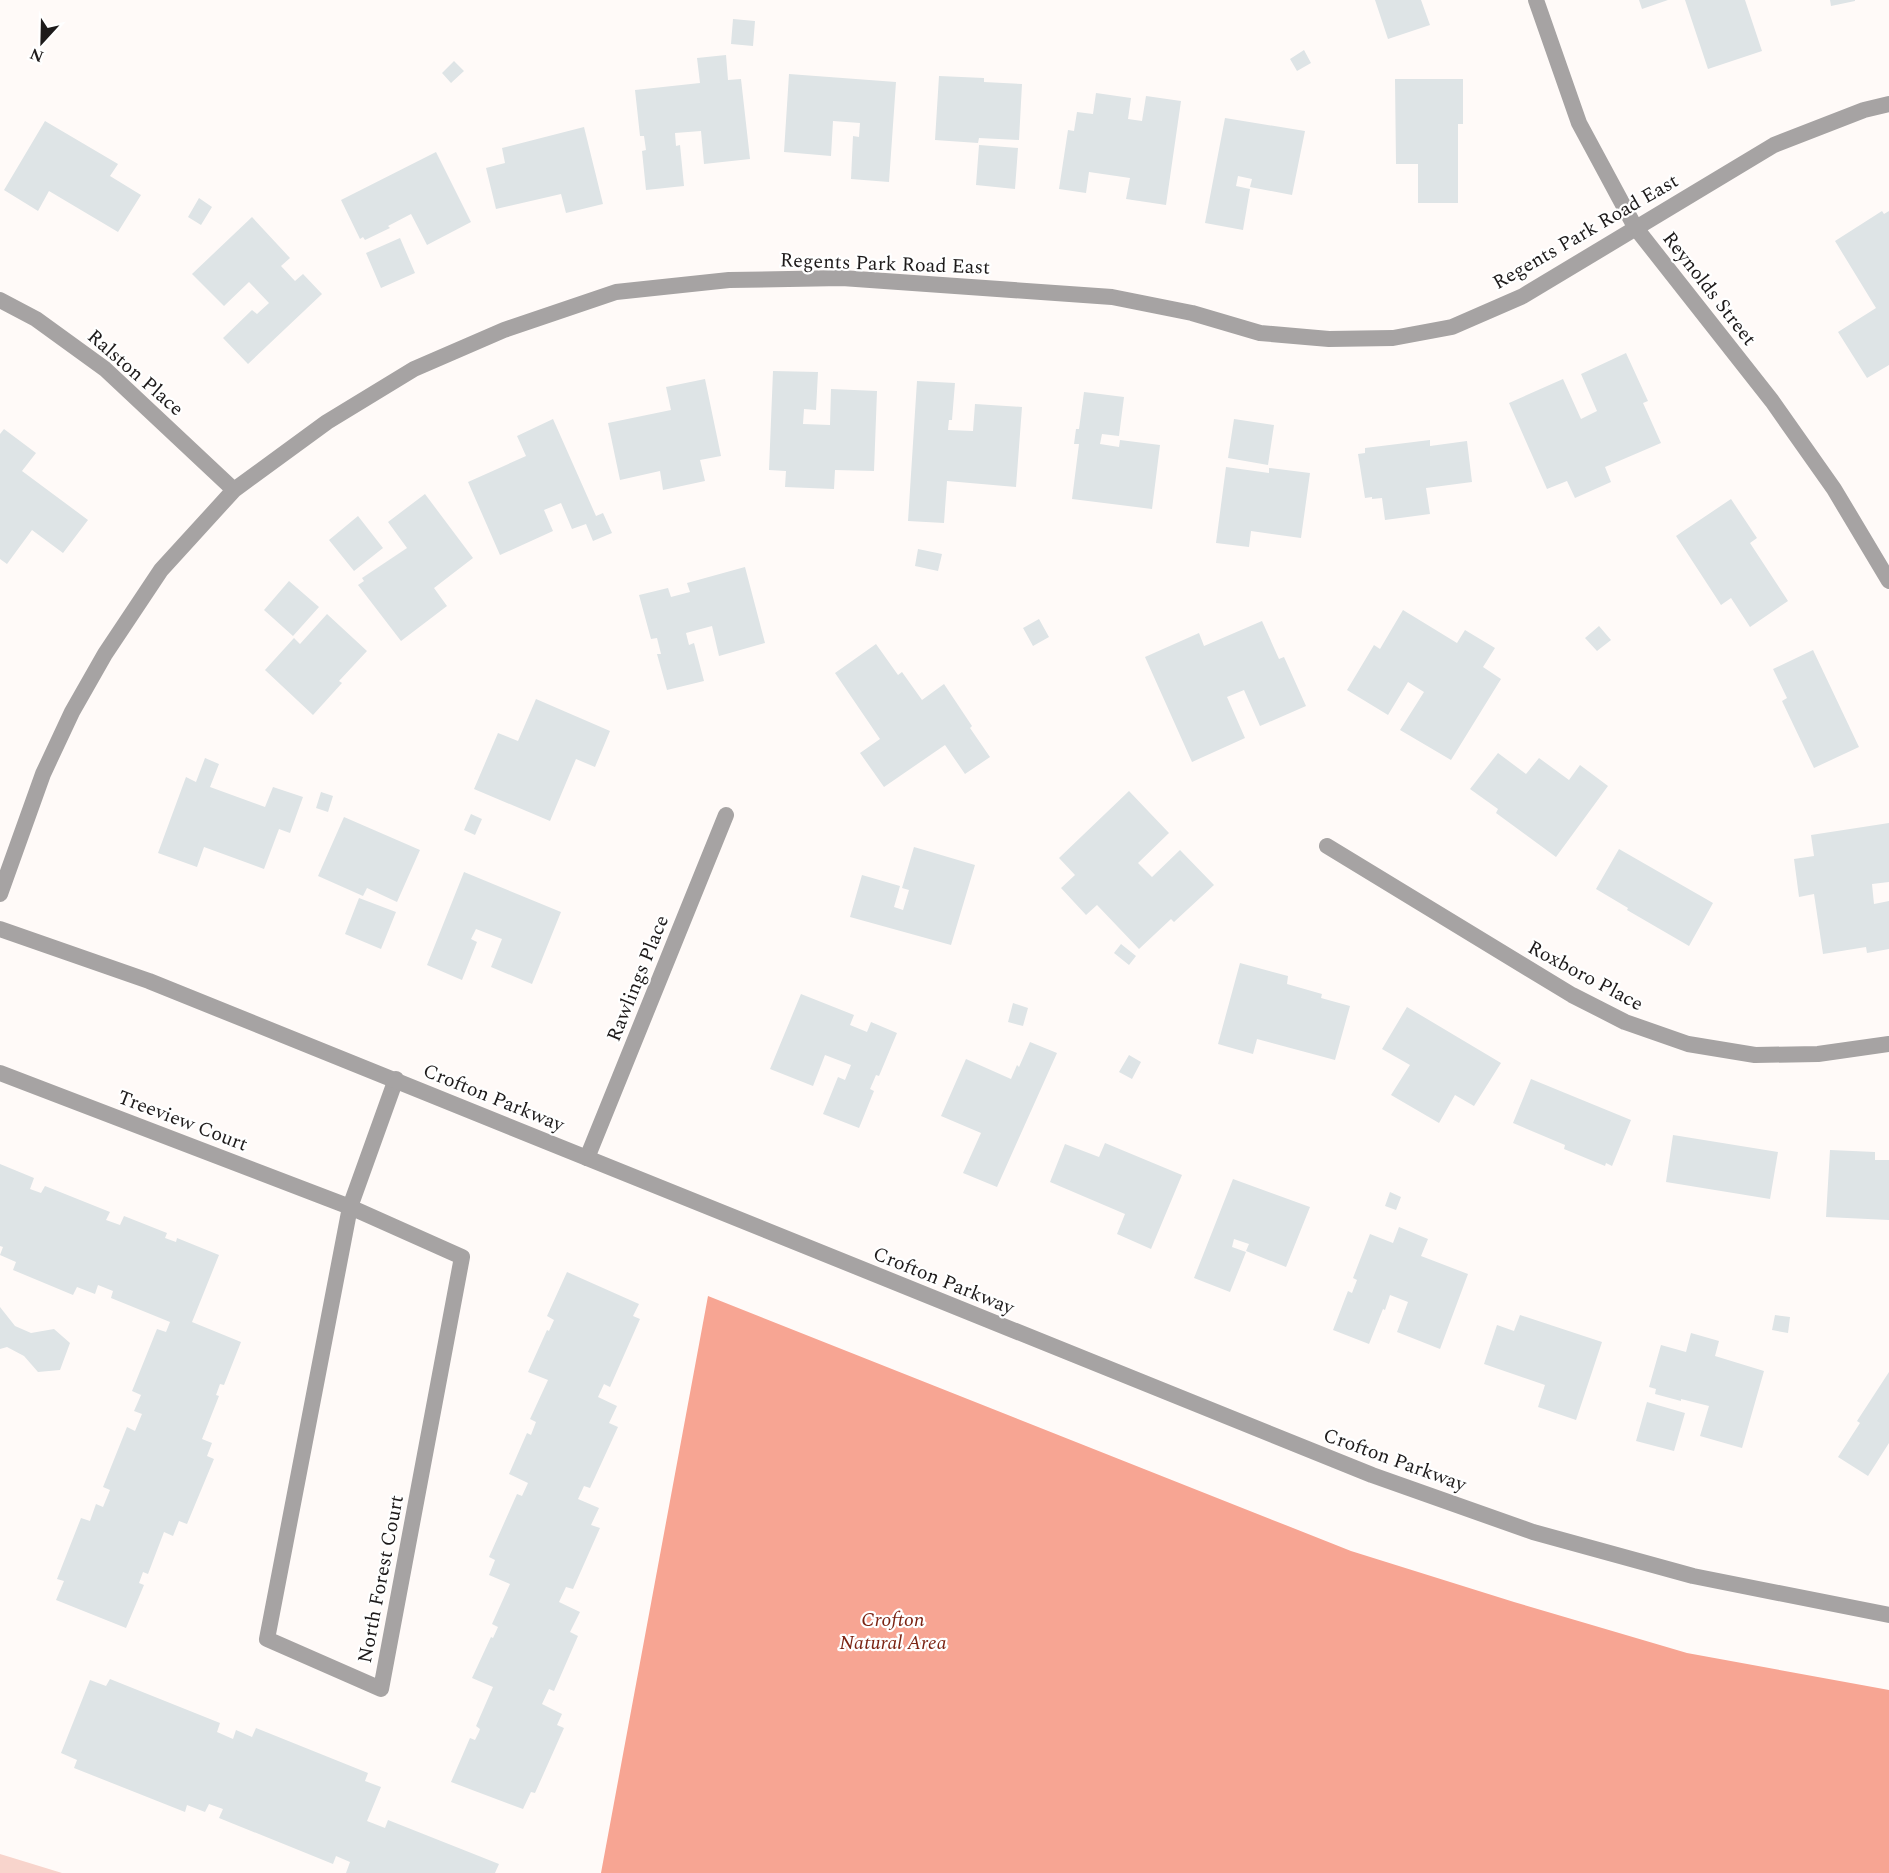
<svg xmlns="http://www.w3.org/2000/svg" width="1889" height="1873" viewBox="0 0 1889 1873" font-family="Spectral,serif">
<rect width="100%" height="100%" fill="#fffaf8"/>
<path fill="#f8d4cc" d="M0 1854 62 1873H0Z"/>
<path fill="#f7a593" d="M708 1296 1351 1551 1514 1602 1687 1653 1889 1690V1873H601Z"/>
<path fill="#dee4e6" d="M1375 0H1421L1430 25 1388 39Z
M1639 0H1668L1642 9Z
M1685 0H1745L1762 51 1708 69Z
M1830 0H1855V1L1831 6Z
M733 19 755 21 753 46 731 44Z
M1304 50 1311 63 1297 71 1290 59Z
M726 55 728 80 741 79 750 159 704 164 701 131 675 133 676 146 680 145 684 186 646 190 642 151 646 150 644 136H640L635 90 700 83 697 58Z
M454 61 464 71 451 83 442 73Z
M789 74 896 82 889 182 851 179 853 136 859 137 860 123 833 121 831 156 784 152Z
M939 76 984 78V82L1022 84 1019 140 979 138 978 143 935 140Z
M1395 79H1463V124H1458V203H1418V164H1396Z
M1096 93 1131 98 1128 119 1142 121 1146 96 1181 101 1166 205 1126 199 1130 178 1089 172 1086 193 1059 189 1068 130 1074 131 1077 112 1093 114Z
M1225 118 1305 131 1292 195 1250 187 1252 179 1238 176 1236 186 1250 189 1243 230 1205 223Z
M45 121 118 164 110 176 141 195 118 232 49 191 38 211 4 190Z
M584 127 603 204 566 213 561 194 496 209 486 168 505 163 502 148Z
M979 145 1018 148 1015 189 976 185Z
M436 152 471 222 427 245 411 214 388 226 390 228 365 240 363 237 360 239 341 200Z
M199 198 212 207 201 225 188 217Z
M1882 211 1884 214 1889 211V365L1867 378 1838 332 1876 308 1835 241Z
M252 217 290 258 281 266 295 281 303 274 322 294 248 364 223 338 252 310 257 314 269 303 249 282 224 306 192 274Z
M400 238 415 273 381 288 366 253Z
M1626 353 1648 401 1643 403 1661 443 1605 467 1611 482 1575 498 1567 481 1547 489 1509 403 1563 379 1581 419 1597 411 1581 374Z
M773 371 818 372 816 410 804 409 803 424 830 425 831 389 877 391 874 471 835 470 834 489 785 487 786 471 769 470Z
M705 379 721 456 700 460 705 481 663 490 660 471 620 480 608 423 671 410 666 387Z
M917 381 955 383 952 420H949L948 430 973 431 975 404 1022 407 1016 487 947 481 944 523 908 521Z
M1084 392 1124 397 1119 436 1102 434 1100 444 1119 447 1120 440 1160 445 1152 509 1072 499 1079 444H1074L1076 429H1079Z
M553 419 596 516 603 513 612 533 593 541 586 524 572 529 561 503 544 510 553 531 500 555 468 482 526 456 517 436Z
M1234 419 1274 425 1268 465 1228 458Z
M4 429 36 453 22 471 88 520 63 553 32 530 7 564 0 559V434Z
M1430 440V446L1467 441 1472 482 1426 488 1430 514 1385 520 1382 498 1372 499V497L1365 498 1358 454 1365 453V448Z
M1226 467 1269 473V468L1310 473 1301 538 1251 531 1249 547 1216 543Z
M425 494 473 558 434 588 447 606 401 641 358 585 364 581 362 578 407 548 388 522Z
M1731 499 1757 538 1750 543 1788 601 1750 627 1731 598 1721 605 1676 536Z
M358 516 383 548 354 571 329 540Z
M918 549 942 554 938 571 915 566Z
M745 567 765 643 719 656 712 626 686 633 689 645 694 643 704 681 667 690 657 654H661L657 638 651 639 639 595 668 588 671 597 690 592 687 583Z
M289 581 319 607 293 636 264 610Z
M1403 610 1457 643 1465 630 1495 648 1483 667 1501 679 1451 760 1400 730 1424 692 1408 682 1388 715 1347 690 1374 645 1380 649Z
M327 614 367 651 339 681 342 683 313 715 265 670 294 638 300 644Z
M1039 619 1049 637 1033 646 1023 628Z
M1262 621 1279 659 1284 657 1306 706 1260 726 1244 690 1227 697 1245 738 1192 762 1145 657 1199 633 1204 646Z
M1599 626 1611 640 1597 651 1585 638Z
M876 644 898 675 902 672 922 700 944 684 972 726 970 728 990 757 965 774 945 745 884 787 860 753 880 739 835 673Z
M1813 650 1859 747 1814 768 1782 701 1787 698 1773 669Z
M536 699 610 731 595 767 576 759 550 821 474 789 498 733 518 741Z
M1498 753 1526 774 1539 758 1569 780 1580 765 1608 786 1556 857 1496 813 1498 809 1470 789Z
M205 758 219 764 210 787 265 807 273 787 303 797 290 833 279 829 264 869 204 847 197 867 158 853 186 777 196 782Z
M1129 791 1169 833 1138 863 1152 877 1180 850 1214 885 1174 922 1171 919 1139 949 1097 905 1086 915 1061 888 1075 875 1059 858Z
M321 792 333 796 328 812 316 808Z
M471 814 482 819 475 835 464 830Z
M344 817 420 850 397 902 367 888 363 896 318 876Z
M1889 823V882L1872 884 1874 904 1889 901V949L1867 953 1866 947 1823 954 1814 894 1799 897 1794 859 1814 856 1811 835Z
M914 847 975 865 951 945 850 917 862 875 900 886 894 907 903 910 909 890 902 888Z
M1619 849 1713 903 1689 946 1627 910 1628 908 1596 889Z
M464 872 561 912 532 984 491 967 502 939 476 929 471 939 477 942 462 980 427 965Z
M359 898 396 912 381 949 345 934Z
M1121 944 1136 956 1129 965 1114 953Z
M1240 963 1288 976 1287 984 1322 994 1321 998 1350 1006 1335 1060 1257 1039 1253 1054 1218 1044Z
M801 994 854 1015 850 1025 867 1032 871 1022 897 1033 879 1076 876 1075 870 1089 874 1091 859 1128 823 1114 838 1077 845 1080 851 1065 825 1055 813 1086 770 1069Z
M1013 1003 1028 1008 1023 1026 1008 1022Z
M1407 1007 1501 1063 1474 1106 1455 1095 1439 1123 1391 1095 1410 1065 1382 1049Z
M1030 1042 1057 1053 997 1187 963 1173 981 1133 941 1116 966 1059 1011 1079 1017 1065 1019 1067Z
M1129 1055 1141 1062 1132 1079 1119 1072Z
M1531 1079 1631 1120 1612 1166 1606 1163 1605 1166 1564 1149 1565 1145 1513 1123Z
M1673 1135 1778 1152 1770 1199 1666 1182Z
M1105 1143 1182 1175 1151 1249 1117 1234 1125 1214 1050 1182 1065 1144 1099 1157Z
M1830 1150 1875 1152V1160H1889V1220L1826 1217Z
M0 1164 34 1178 30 1189 41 1193 45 1186 110 1212 106 1220 120 1225 124 1216 167 1233 165 1238 176 1242 177 1238 219 1255 192 1322 241 1342 224 1385 220 1384 216 1395 219 1396 202 1439 212 1443 207 1456 214 1459 187 1524 179 1521 173 1536 164 1532 148 1574 143 1572 139 1583 144 1585 126 1628 56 1600 64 1581 57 1579 81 1518 90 1521 96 1504 103 1507 110 1490 103 1487 127 1427 135 1431 142 1414 134 1411 141 1395 132 1391 157 1329 166 1332 170 1322 111 1298 113 1291 98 1285 95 1294 77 1287 73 1295 13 1270 16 1262 0 1255 3 1247 0 1246Z
M1233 1179 1310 1207 1286 1267 1246 1251 1249 1244 1234 1239 1232 1247 1246 1252 1230 1292 1194 1278Z
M1390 1192 1401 1197 1396 1210 1385 1206Z
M1399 1227 1428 1239 1421 1256 1468 1274 1440 1349 1397 1332 1408 1302 1390 1295 1385 1310 1383 1309 1369 1344 1333 1330 1348 1291 1352 1293 1357 1280 1353 1278 1370 1234 1393 1243Z
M567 1272 639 1304 633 1316 640 1319 610 1387 604 1384 598 1397 617 1406 609 1423 618 1427 590 1488 584 1486 578 1499 599 1508 591 1525 600 1528 573 1589 566 1587 559 1602 580 1612 570 1632 578 1636 554 1691 549 1689 542 1704 562 1714 557 1725 564 1728 535 1793 531 1792 523 1809 451 1782 470 1738 475 1740 479 1732 480 1729 476 1726 493 1687 472 1678 491 1637 493 1638 498 1627 492 1624 510 1584 489 1575 495 1560 489 1557 517 1494 522 1496 528 1483 509 1474 527 1433 531 1435 536 1422 530 1419 548 1380 528 1372 547 1330 549 1331 554 1320 547 1316Z
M0 1307 15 1326 31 1333 54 1329 70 1343 60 1370 38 1372 24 1356 7 1347 0 1349Z
M1520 1315 1602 1342 1576 1420 1538 1407 1545 1385 1484 1364 1497 1325 1514 1331Z
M1775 1315 1790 1317 1788 1333 1772 1330Z
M1691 1333 1719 1341 1715 1356 1764 1371 1742 1448 1700 1436 1709 1406 1681 1399V1401L1655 1394 1656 1389 1649 1387 1661 1345 1686 1352Z
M1889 1372V1443L1868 1476 1838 1457 1860 1423 1857 1421Z
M1647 1402 1685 1413 1674 1451 1636 1441Z
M110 1679 220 1723 217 1732 233 1739 236 1730 252 1737 256 1728 368 1773 365 1781 381 1787 367 1821 385 1828 388 1820 499 1864 495 1873H346L350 1862 336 1856 333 1864 219 1818 223 1809 209 1804 205 1812 187 1805 185 1812 74 1768 77 1760 61 1753 90 1680 106 1686Z"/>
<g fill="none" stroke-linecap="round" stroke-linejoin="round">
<path stroke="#a6a3a3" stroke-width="16" d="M1536 0 1579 123 1635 227 1772 401 1834 489 1889 581
M0 300 36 319 105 369 234 490
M1327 846 1572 995 1625 1022 1688 1044 1755 1055 1818 1054 1889 1044
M0 894 43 774 72 712 105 654 161 570 234 490 327 422 414 369 504 330 616 292 729 280 842 278 1112 297 1192 313 1260 333 1329 339 1393 338 1452 327 1523 296 1774 145 1864 110 1889 104
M0 1073 350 1207 462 1257 381 1689 267 1639 350 1207 396 1079
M587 1158 726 815"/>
<path stroke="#a6a3a3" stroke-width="16" d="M0 929 149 981 1372 1475 1533 1532 1693 1576 1889 1615"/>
</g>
<g text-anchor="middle" stroke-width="4.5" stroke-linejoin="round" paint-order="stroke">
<g font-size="20" fill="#1d1a1a" stroke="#fff">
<text transform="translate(1585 231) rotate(-30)" y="7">Regents Park Road East</text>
<text transform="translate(885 263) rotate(2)" y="7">Regents Park Road East</text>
<text transform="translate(1710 288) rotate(52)" y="7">Reynolds Street</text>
<text transform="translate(136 372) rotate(41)" y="7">Ralston Place</text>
<text transform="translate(1586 975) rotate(28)" y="7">Roxboro Place</text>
<text transform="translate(637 978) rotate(-68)" y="7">Rawlings Place</text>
<text transform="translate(494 1097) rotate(22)" y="7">Crofton Parkway</text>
<text transform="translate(183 1120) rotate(21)" y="7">Treeview Court</text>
<text transform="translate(944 1280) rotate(22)" y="7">Crofton Parkway</text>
<text transform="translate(1395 1459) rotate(20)" y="7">Crofton Parkway</text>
<text transform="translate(380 1579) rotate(-79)" y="7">North Forest Court</text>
</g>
<g font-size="20" font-style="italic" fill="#7b2312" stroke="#fff">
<text x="893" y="1626">Crofton<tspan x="893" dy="23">Natural Area</tspan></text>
</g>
</g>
<g transform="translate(42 42) rotate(202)" stroke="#ffffff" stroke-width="4.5" paint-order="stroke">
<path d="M0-4.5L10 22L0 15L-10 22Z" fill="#1d1a1a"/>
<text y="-9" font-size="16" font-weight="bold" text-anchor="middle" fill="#1d1a1a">N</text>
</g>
</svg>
